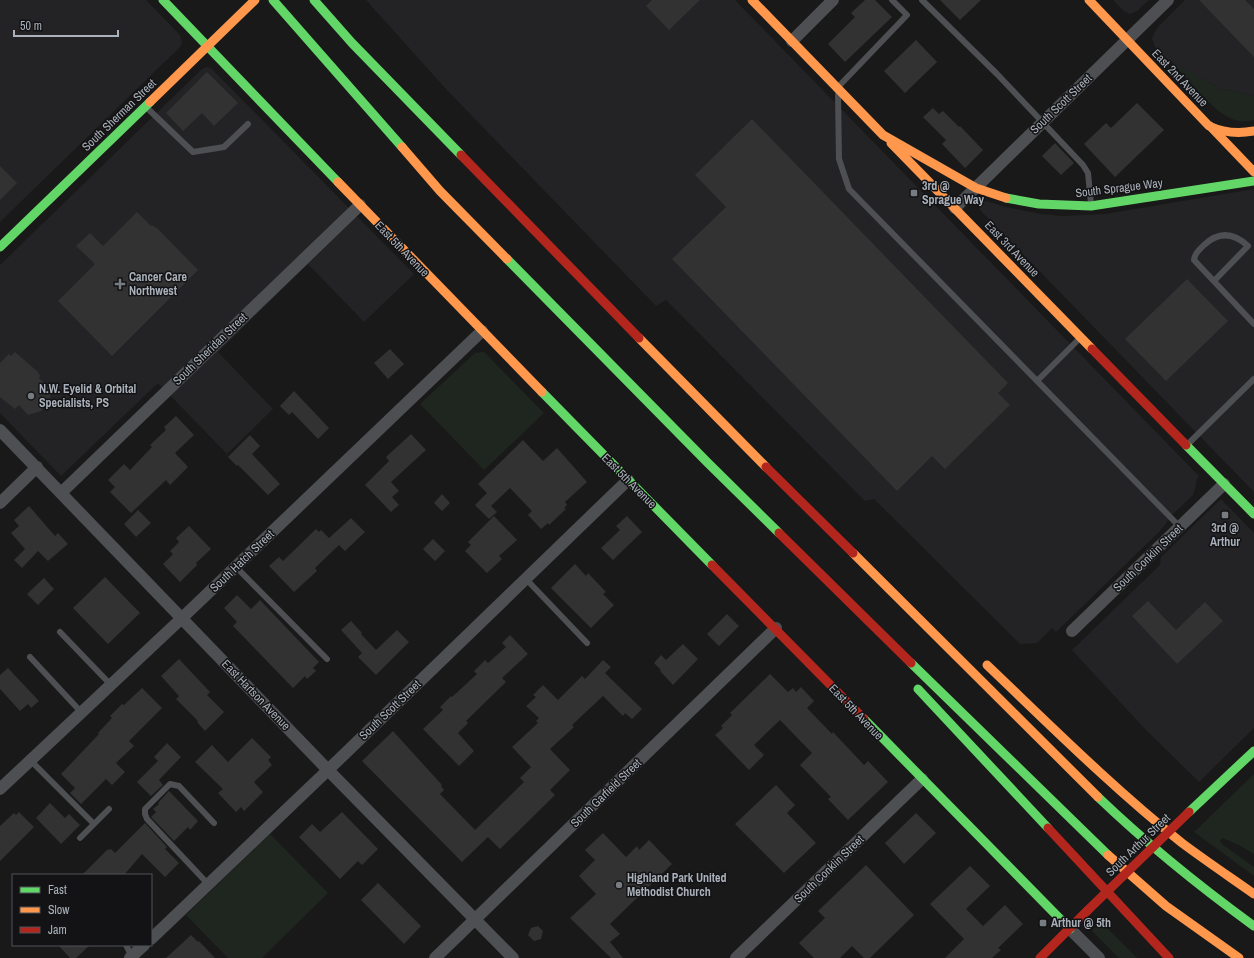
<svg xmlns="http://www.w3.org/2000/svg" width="1254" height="958" viewBox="0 0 1254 958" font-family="'Archivo Narrow',sans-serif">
<rect width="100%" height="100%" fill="#191919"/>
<path fill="#232325" d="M0 0H146L180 35 182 43 180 47 0 222Z
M366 0H735L1199 476 1196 480V485L1193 495 1173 514 1160 531 1056 632 1052 628 1037 643 1020 644 874 499 865 501 666 300 656 306 446 89Z
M1113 0H1149L1137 11 1130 14 1124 11Z
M1185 0H1254V96L1219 88 1164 58 1156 50 1152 38 1157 28Z
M207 67 212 69 414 274 364 322 308 264 218 352 273 409 227 454 158 383 61 476 0 413V265L202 69Z
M1254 189V492L982 212 979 208 982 202 986 201 1006 207 1041 214 1062 216 1105 214Z
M1221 499 1254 533V728L1199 782 1143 727 1072 650 1160 565 1161 557Z"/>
<path fill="#1f261f" d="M1172 62 1219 88 1254 96V120C1246 122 1237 122 1230 118 1213 111 1185 76 1172 62Z
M484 352 544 413 484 470 420 404 475 353Z
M1254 774V854L1239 845 1222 838 1220 841 1222 844 1254 867V876L1194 832Z
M270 834 328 893 262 958H228L186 915Z
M1101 922 1137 958H1119L1092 931Z"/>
<path fill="#323233" d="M652 0H700L669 30 646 6Z
M865 0H875L892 17 845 62 828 44 855 17 851 13Z
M940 0H981L960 20Z
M1199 0H1245L1254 9V57Z
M916 40 937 62 905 93 884 71Z
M207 72 238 103 214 126 202 113 183 131 166 113Z
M1137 103 1164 130 1115 177 1084 144 1106 123 1111 128Z
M933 108 939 114 943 111 959 127 960 126 983 150 965 168 942 144 946 140 923 117Z
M752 119 1008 383 998 393 1010 405 945 469 932 456 897 491 672 259 726 207 695 175Z
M1055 143 1074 163 1061 175 1042 156Z
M0 166 17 183 0 200Z
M137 212 151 226 152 225 158 229 198 270 112 356 58 301 95 264 76 246 90 233 103 246Z
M1187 279 1228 321 1166 381 1125 339Z
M390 349 404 364 388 379 374 363Z
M15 352 38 372 40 376 39 378 52 391 49 400 41 411 28 415 19 405 15 409 0 397V363L9 354 11 356Z
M294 391 329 428 318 439 292 412 289 415 280 406Z
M176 416 194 435 175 453 188 467 170 485 166 480 165 481 131 513 110 492 115 487 108 480 124 464 130 470 152 447 150 445 166 430 164 427Z
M411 434 426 450 391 482 399 491 392 497 399 505 391 512 365 485 389 461 386 457Z
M250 435 260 446 252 454 280 484 268 495 238 465 237 466 228 457Z
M523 440 543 461 557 448 587 482 565 502 567 505 564 508 566 509 549 525 548 523 541 529 528 515 532 511 510 488 491 506 497 512 489 519 475 505 487 493 478 484Z
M442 494 450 503 442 511 434 503Z
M29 506 55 536 58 533 68 544 48 561 38 551 22 568 14 560 25 549 11 533 19 526 14 520Z
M138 510 151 523 136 537 124 524Z
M494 516 517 540 499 556 502 559 487 573 465 551 471 545 468 542Z
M627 516 642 532 613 560 601 548 620 530 616 526Z
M351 518 365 532 345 551 339 545 315 568 317 571 294 592 269 566 279 557 283 561 316 529 319 532 321 530 329 538Z
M189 526 211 549 196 563 197 565 180 582 163 564 173 554 170 551 179 542 176 538Z
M433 539 445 551 435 561 423 549Z
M575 564 586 576 588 573 606 592 603 594 614 605 591 628 551 588Z
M105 577 140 613 108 644 73 608Z
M44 578 54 589 38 605 27 594Z
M237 595 251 609 260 600 319 662 313 668 316 671 307 679 305 676 293 688 233 626 237 622 224 608Z
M1148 601 1176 630 1205 602 1223 621 1177 664 1132 616Z
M727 614 739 626 719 646 707 634Z
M351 621 362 633 361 634 376 650 397 630 409 642 376 675 358 657 362 653 341 630Z
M510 635 528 654 502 678 506 682 466 721 468 723 458 733 474 751 459 766 423 729 443 710 440 707 451 696 452 697 477 674 474 671 485 660 488 663 506 647 502 643Z
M683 644 698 659 673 685 660 671 661 670 654 663 661 655 666 660Z
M179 659 210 692 207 695 224 712 205 731 197 722 198 721 176 699 179 696 161 676Z
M603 660 611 667 605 673 642 709 632 719 625 713 623 716 603 696 572 725 574 727 550 749 570 770 550 790 555 795 500 849 488 837 462 862 362 761 393 731 442 785 441 786 444 790 440 794 475 830 524 782 520 778 531 767 512 747 538 723 536 721 539 718 526 706 536 697 533 695 543 685 558 700 582 676 585 679Z
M8 668 39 701 31 708 28 704 20 711 0 689V675Z
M770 674 788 692 793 688 796 692 801 687 814 701 807 708 832 734 833 732 864 765 868 761 888 782 848 820 828 799 831 797 800 765 812 753 780 720 754 745 764 755 749 770 715 735 723 728 721 726 732 715 730 713Z
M142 688 162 708 129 741 134 746 116 763 125 772 112 785 106 779 81 804 70 793 75 788 61 774 99 734 98 733 112 718 110 716 122 704 124 705Z
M252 738 271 757 268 760 272 765 254 782 263 792 244 811 241 807 236 812 218 793 223 789 195 762 212 745 228 762Z
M167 743 181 757 159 780 163 785 151 796 137 782 158 761 154 757Z
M776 785 795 805 787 813 816 843 784 873 735 824Z
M169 791 198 821 190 830 188 827 174 841 151 817 156 812 153 809 159 804 158 803Z
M50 803 65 818 69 814 80 825 61 844 36 818Z
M19 812 34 827 0 861V826L14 813 16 815Z
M342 812 378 849 362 865 358 861 340 879 299 837 312 824 320 832Z
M916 813 936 833 904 864 885 843Z
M145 823 167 847 165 849 179 863 165 877 142 854 124 875H82L108 849 109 850 111 849 115 853Z
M603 833 626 857 637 846 639 850 649 840 672 864 610 924 620 934 610 942 623 958H611L570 918 596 894 579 876 595 860 585 850Z
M866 865 914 915 870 958H864L852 946 840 958H814L799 943 825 918 818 911Z
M970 866 990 886 966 909 983 926 1005 905 1023 924 998 948 1001 950 992 958H945L964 939 930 904Z
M378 883 421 926 404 944 361 900Z
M538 926 543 931 541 939 534 941 528 935 531 928Z
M191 935 198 942 199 941 215 958H166Z
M58 945H90L76 958H70Z"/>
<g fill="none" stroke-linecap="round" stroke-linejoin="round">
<path stroke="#4d4f52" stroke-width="6" d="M922 0 997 74 1083 165 1088 173 1091 204
M839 86 907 15 892 0
M838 95 839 159 849 189 1180 527
M146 107 193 152 224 147 248 124
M1214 281 1248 246C1234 233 1219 231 1204 245 1199 250 1195 253 1194 260L1254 324
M1037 381 1080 338
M1188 444 1254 379
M236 567 327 659
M526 579 587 643
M60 632 111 685
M30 657 82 713
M31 761 94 824 80 838
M94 824 109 809
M208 884 147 819 145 814V809L170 784 179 786 214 823
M126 945 132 957"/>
<path stroke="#4d4f52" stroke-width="12" d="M792 41 833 0
M955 208 1168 0
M0 430 328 770 513 958
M61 493 360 205
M0 503 37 467
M1072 631 1224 484
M0 789 182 618 482 331
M1070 929 1099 958
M151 939 328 770 628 480
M130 958 144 945
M435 958 776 628
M736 958 922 779"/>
<path stroke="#63d668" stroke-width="9" d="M163 0 338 182
M273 0 402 147
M314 0 352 43 461 155
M1006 198 1039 204 1091 206 1254 181
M0 247 150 102
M507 259 708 463 779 533
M542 392 712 565
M1186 445 1254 514
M911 663 1108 855
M918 689 1048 828
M864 719 1070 929
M1098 797C1147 844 1199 886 1254 926
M1189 812 1254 751"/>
<path stroke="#ff974d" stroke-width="9" d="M752 0 883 135 976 188 1006 198
M1089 0 1209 126C1224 133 1238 134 1254 131
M150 102 255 0
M1210 126 1254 172
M891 143 1092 349
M402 147 440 191 507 259
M338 182 542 392
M639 338 766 467
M853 553 1098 797
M987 665C1051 726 1113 788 1182 843 1206 861 1230 877 1254 894
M1108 855 1166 906 1239 958"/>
<path stroke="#b3261e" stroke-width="9" d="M461 155 639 338
M1092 349 1186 445
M766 467 853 553
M779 533 911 663
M712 565 864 719
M1048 828 1169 958
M1040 958 1087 911"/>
<path stroke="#b3261e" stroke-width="9" d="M1087 911 1189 812"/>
</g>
<g fill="#777c82" stroke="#131315" stroke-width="1.5">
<rect x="910" y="189" width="8" height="8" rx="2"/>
<path d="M118 278h4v4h4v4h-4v4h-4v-4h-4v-4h4z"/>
<circle cx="31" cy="396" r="4"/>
<rect x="1221" y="511" width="8" height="8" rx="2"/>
<circle cx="619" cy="885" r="4"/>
<rect x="1039" y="919" width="8" height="8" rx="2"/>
</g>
<g text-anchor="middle" stroke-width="3" stroke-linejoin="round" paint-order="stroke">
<g font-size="12" fill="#aab1ba" stroke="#131315">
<text transform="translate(1180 78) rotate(46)" y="4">East 2nd Avenue</text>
<text transform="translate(1061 104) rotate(-44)" y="4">South Scott Street</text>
<text transform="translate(119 115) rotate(-44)" y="4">South Sherman Street</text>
<text transform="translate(1119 188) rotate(-7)" y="4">South Sprague Way</text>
<text transform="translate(402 249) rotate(46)" y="4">East 5th Avenue</text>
<text transform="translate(1012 249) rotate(46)" y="4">East 3rd Avenue</text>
<text transform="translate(210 349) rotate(-44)" y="4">South Sheridan Street</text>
<text transform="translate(629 481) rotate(45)" y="4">East 5th Avenue</text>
<text transform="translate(1148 558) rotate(-44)" y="4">South Conklin Street</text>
<text transform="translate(242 561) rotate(-44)" y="4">South Hatch Street</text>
<text transform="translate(256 695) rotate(46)" y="4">East Hartson Avenue</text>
<text transform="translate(390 710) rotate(-44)" y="4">South Scott Street</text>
<text transform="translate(856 712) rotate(46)" y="4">East 5th Avenue</text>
<text transform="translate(606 793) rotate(-44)" y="4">South Garfield Street</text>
<text transform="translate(1138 845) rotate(-44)" y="4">South Arthur Street</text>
<text transform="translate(829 869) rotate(-44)" y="4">South Conklin Street</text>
</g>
<g font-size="12" font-weight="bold" fill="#aab1ba" stroke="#131315" text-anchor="start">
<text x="922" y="190">3rd @<tspan x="922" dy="14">Sprague Way</tspan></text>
<text x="129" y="281">Cancer Care<tspan x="129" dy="14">Northwest</tspan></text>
<text x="39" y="393">N.W. Eyelid &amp; Orbital<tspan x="39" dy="14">Specialists, PS</tspan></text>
<text x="1225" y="532" text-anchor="middle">3rd @<tspan x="1225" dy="14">Arthur</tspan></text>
<text x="627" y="882">Highland Park United<tspan x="627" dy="14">Methodist Church</tspan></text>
<text x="1051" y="927">Arthur @ 5th</text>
</g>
</g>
<rect x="12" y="874" width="140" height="72" fill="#131315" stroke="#4f5257"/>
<rect x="20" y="887" width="20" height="6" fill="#63d668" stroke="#4f5257"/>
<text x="48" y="894" font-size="12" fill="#aab1ba">Fast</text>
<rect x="20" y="907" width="20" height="6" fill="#ff974d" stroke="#4f5257"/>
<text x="48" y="914" font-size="12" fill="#aab1ba">Slow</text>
<rect x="20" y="927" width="20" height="6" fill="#b3261e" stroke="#4f5257"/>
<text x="48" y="934" font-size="12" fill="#aab1ba">Jam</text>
<path d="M14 30v6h104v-6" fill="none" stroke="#aab1ba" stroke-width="2"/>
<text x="20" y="30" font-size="12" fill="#aab1ba" stroke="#131315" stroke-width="3" paint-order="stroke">50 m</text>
</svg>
